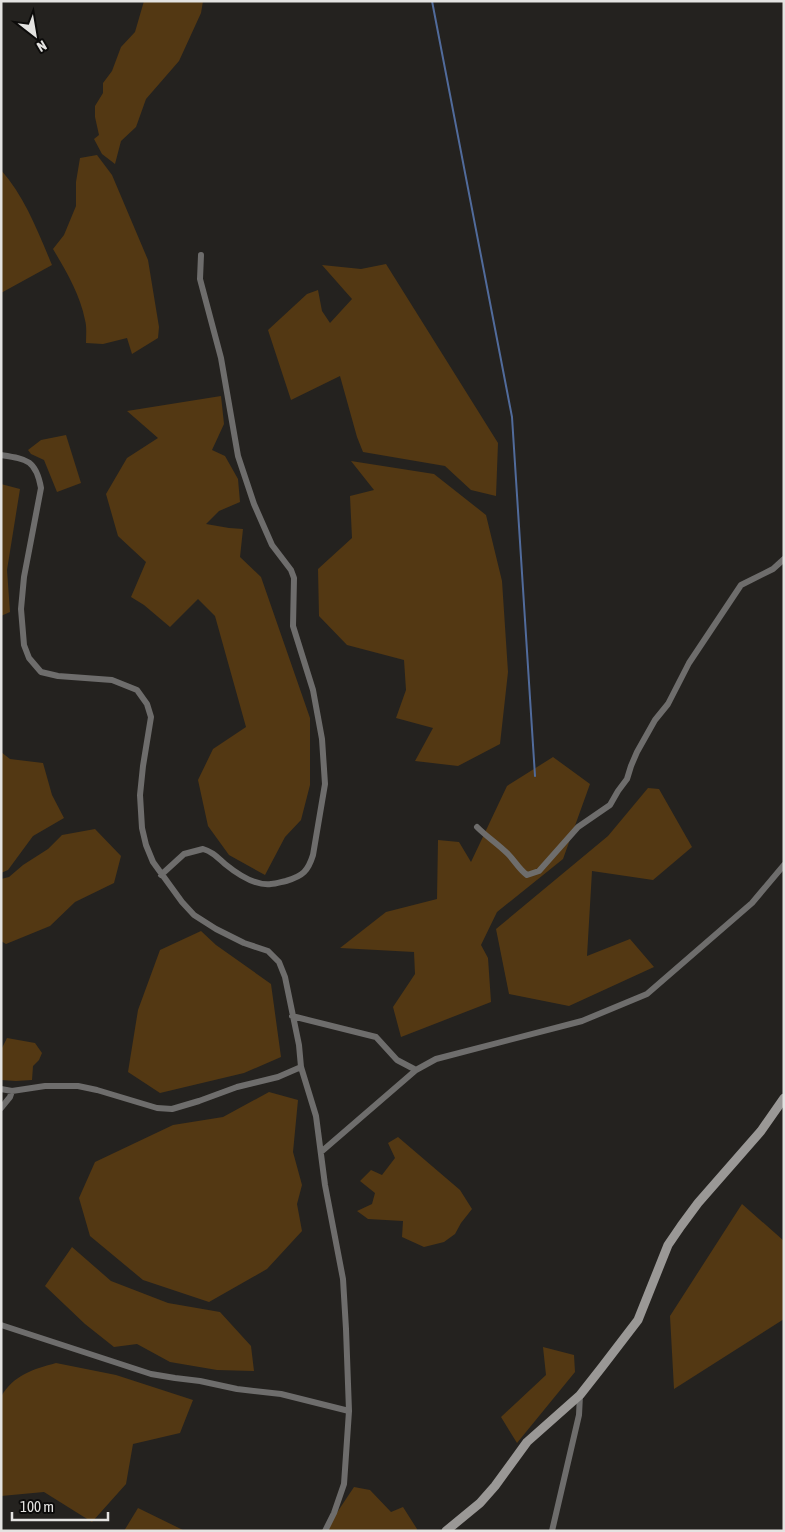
<svg xmlns="http://www.w3.org/2000/svg" width="785" height="1532" viewBox="0 0 785 1532" font-family="'Asap Condensed',sans-serif">
<rect width="100%" height="100%" fill="#24221f"/>
<path fill="#533813" d="M144 1H203L201 13 179 61 146 99 136 127 121 141 115 164 102 154 94 139 99 135 95 117V106L103 93V83L112 71 121 47 135 32Z
M97 155 112 175 148 260 159 327 158 338 132 354 127 338 103 344 86 343C86 336 87 327 85 320 80 294 66 271 53 249L64 235 76 206V182L80 158Z
M1 170C25 197 38 232 52 265L1 293Z
M386 264 498 443 496 496 471 490 445 466 363 452 357 437 340 376 291 400 268 330 307 294 318 290 322 311 330 323 352 299 322 265 361 269Z
M221 396 224 424 212 450 225 456 238 479 240 502 219 511 206 524 229 528 243 529 240 557 261 577 310 718V785L301 820 285 837 265 875 229 855 208 826 198 780 213 749 246 727 215 616 198 599 170 627 144 605 131 597 146 562 118 536 106 494 127 458 158 438 127 411Z
M66 435 81 483 57 492 44 460 31 454 28 450 41 440Z
M351 461 434 474 486 515 502 581 508 672 500 744 458 766 415 761 433 728 396 718 406 690 404 660 347 645 319 616 318 569 352 538 350 496 374 490Z
M1 484 20 489 7 570 10 612 1 616Z
M1 752 10 759 43 763 52 795 64 818 33 836 8 870 1 873Z
M553 757 590 784 563 859 497 912 481 945 488 958 491 1002 401 1037 393 1007 415 974 414 952 340 948 386 912 437 899 438 840 459 842 471 862 507 786Z
M648 788 659 789 692 847 653 880 592 871 587 956 630 939 654 967 569 1006 509 994 496 929 608 836Z
M95 829 121 856 114 883 75 902 50 926 6 944 1 941V879L9 877 23 865 48 849 62 835Z
M201 931 216 945 271 984 281 1057 244 1073 160 1093 128 1072 138 1010 160 950Z
M7 1038 35 1043 42 1053 39 1060 33 1066 32 1080 16 1081 1 1080V1050Z
M269 1092 298 1100 293 1152 302 1185 297 1204 302 1231 267 1269 209 1302 143 1280 90 1236 79 1198 95 1162 173 1125 223 1117Z
M398 1137 460 1190 472 1209 461 1223 455 1234 444 1242 424 1247 402 1237 403 1221 368 1219 357 1211 372 1204 375 1193 360 1181 371 1170 382 1175 395 1158 388 1143Z
M742 1204 784 1241V1319L674 1389 670 1316Z
M72 1247 111 1281 168 1303 220 1312 251 1346 254 1371 217 1370 170 1362 137 1344 114 1347 85 1324 45 1286Z
M543 1347 574 1355 575 1372 517 1443 501 1417 546 1375Z
M56 1363 116 1375 193 1400 180 1433 133 1444 126 1484 92 1522 44 1492 1 1496V1397C13 1375 34 1369 56 1363Z
M354 1487 370 1490 391 1512 403 1507 417 1529 416 1531H328L334 1517Z
M138 1508 185 1531H124Z"/>
<g fill="none" stroke-linecap="round" stroke-linejoin="round">
<path stroke="#516b9b" stroke-width="2" d="M432 1 512 417 535 776"/>
<path stroke="#6e6d6c" stroke-width="6" d="M1 455C27 459 36 460 41 488L24 577 21 609 24 645 29 658 41 672 58 676 112 680 137 690 147 704 151 717 143 766 140 795 142 828 146 845 153 862 182 902 194 915 216 929 244 943 268 951 279 962 285 977 299 1045 301 1067 316 1116 325 1185 343 1279 346 1329 349 1411 344 1484 334 1513 325 1531
M477 827C487 837 498 844 508 854 515 861 519 869 527 875L539 871 578 827 610 805 618 791 627 779 631 766 637 752 655 720 668 704 689 663 741 585 773 569 784 559
M161 875 184 854 203 849C213 852 217 857 225 864 236 873 255 886 271 884 276 884 281 882 286 881 303 876 308 871 313 855L325 784 322 739 313 690 293 626 294 578 291 570 272 545 254 504 238 456 221 358 200 279 201 255
M292 1016 376 1037 397 1060 416 1070
M1 1089 12 1091 45 1086H78L97 1090 157 1108 172 1109 199 1101 237 1087 278 1077 301 1067
M1 1108 10 1097 12 1091
M321 1152 416 1070 436 1059 582 1021 647 994 752 903 784 865
M1 1325 151 1374 175 1378 200 1381 237 1389 281 1394 349 1411
M552 1531 579 1415 580 1395"/>
<path stroke="#9a9896" stroke-width="9" d="M446 1531 480 1503 495 1486 527 1442 580 1395 602 1367 638 1320 668 1245 681 1226 698 1203 761 1131 784 1098"/>
</g>
<rect width="785" height="1532" fill="none" stroke="#e4e3e1" stroke-width="5"/>
<g transform="translate(35 35) rotate(149)" stroke="#0c0b0a" stroke-width="4" paint-order="stroke">
<path d="M0-4L9 19L0 12L-9 19Z" fill="#e4e3e1"/>
<text y="-8" font-size="14" font-weight="bold" text-anchor="middle" fill="#e4e3e1">N</text>
</g>
<path d="M12 1512v8h96v-8" fill="none" stroke="#e4e3e1" stroke-width="2.5"/>
<text x="20" y="1512" font-size="15" fill="#e4e3e1" stroke="#0c0b0a" stroke-width="4" paint-order="stroke">100 m</text>
</svg>
